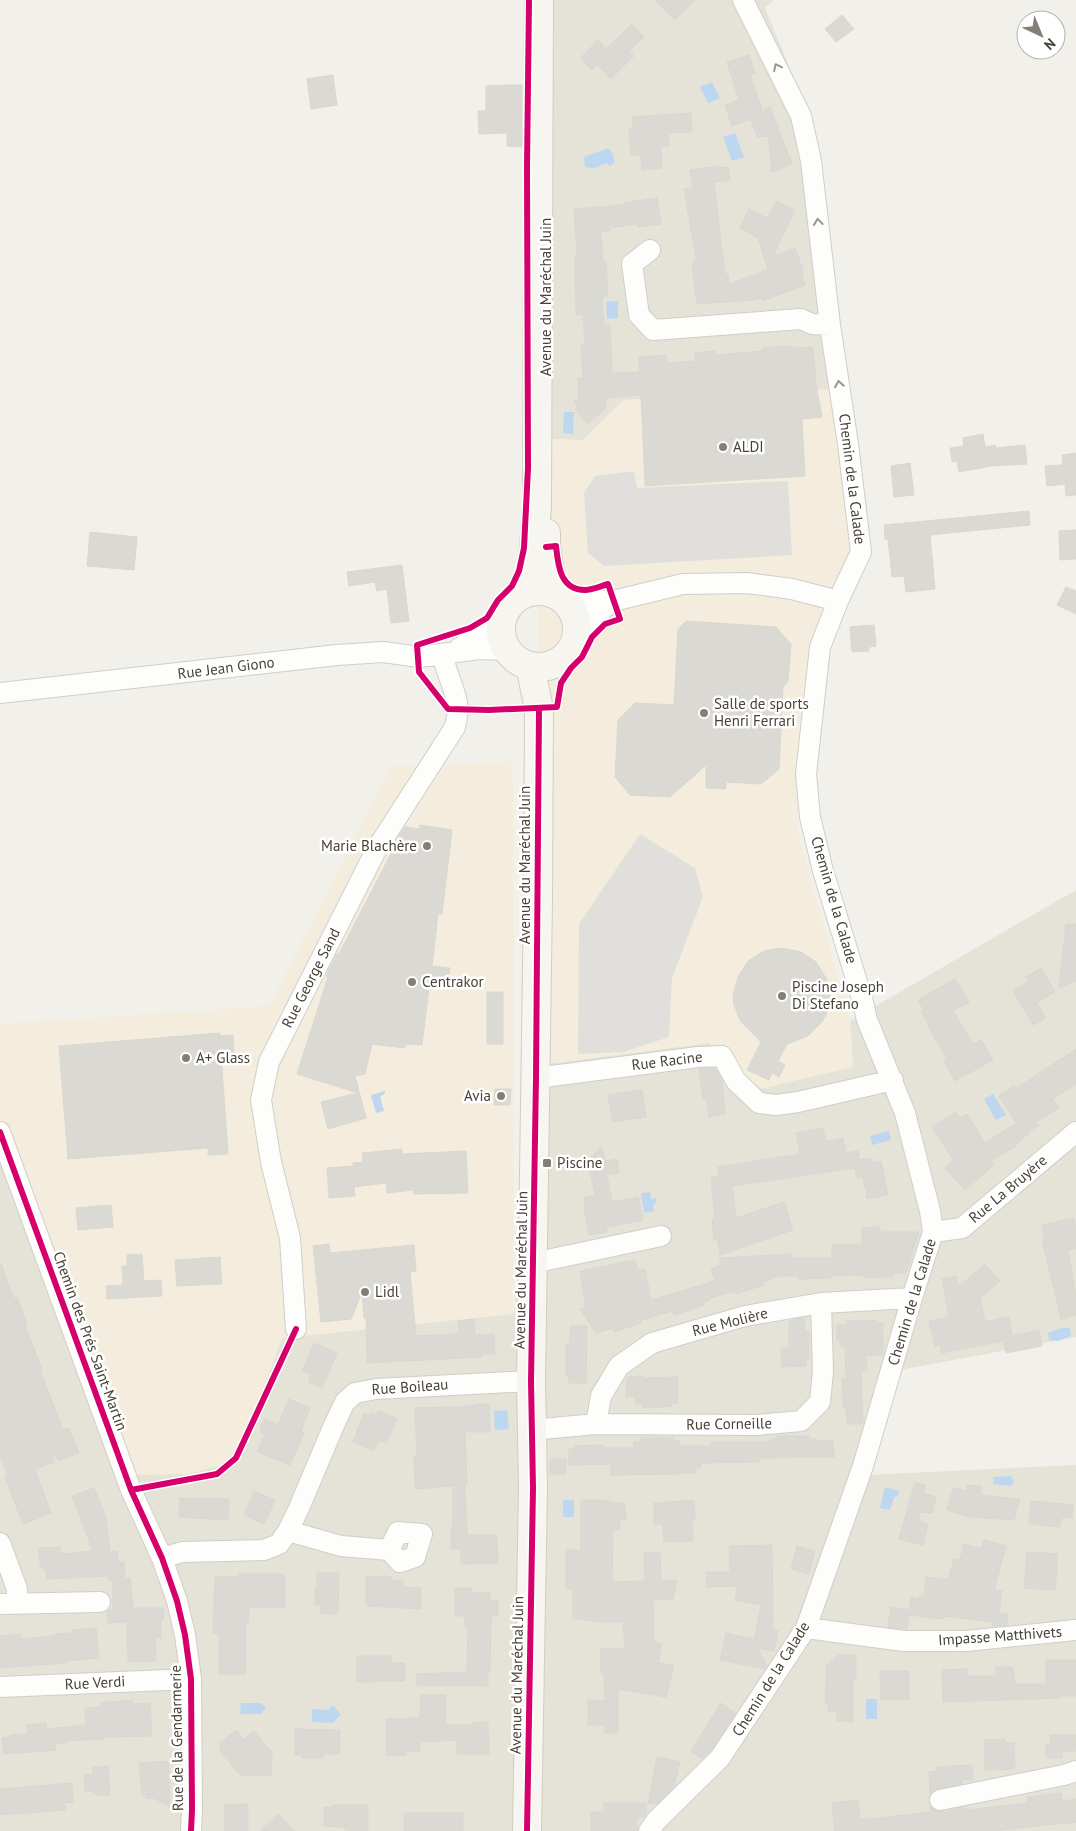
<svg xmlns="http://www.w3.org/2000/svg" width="1076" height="1831" viewBox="0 0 1076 1831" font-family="'PT Sans',sans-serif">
<rect width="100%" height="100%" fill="#f1f0eb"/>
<path fill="#e5e2d8" d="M529 0H774L765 8 811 120 847 388 624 400 583 440 539 439Z
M1076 890V1337L895 1371 867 1475 1076 1465V1831H0V1128L137 1474H187L219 1466 235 1451 253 1417 282 1338 514 1313 538 1065 709 1043 853 1067 850 1021Z"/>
<path fill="#f4edde" d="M833 389 854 545 811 670 797 828 850 1021 853 1067 747 1092 709 1043 538 1065 539 439 583 440 624 400Z
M513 761 514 1314 282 1338 253 1417 235 1451 219 1466 187 1474 137 1475 0 1128V1024L269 1006 391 767Z"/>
<path fill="#e0dfdb" d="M634 471 637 488 788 481 792 555 604 566 588 553 584 493 595 476Z
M640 834 695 868 703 897 672 978 669 1037 623 1052 578 1054 579 924Z"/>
<path fill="#bcd7ef" d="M712 82 720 98 708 103 700 87Z
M735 133 744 157 732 161 723 137Z
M608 148 613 154V158L615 162 610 166 607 163C598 166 594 171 585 166L584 158C588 154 601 152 608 148Z
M618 301V318L607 319 606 302Z
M564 412H574L573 434 563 433Z
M385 1091V1094L380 1096 384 1111 376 1113 371 1095Z
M993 1094 1006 1115 996 1120 984 1099Z
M889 1131 891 1140 872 1145 870 1136Z
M650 1192 651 1199 656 1198V1203L653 1204 654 1211 644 1213 641 1193Z
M1061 1328H1070L1071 1336 1058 1341 1049 1340 1048 1333Z
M507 1410 509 1429 495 1430 494 1411Z
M1011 1476 1014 1481 1011 1486 993 1484V1477Z
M885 1487 899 1491 897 1497H894L890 1510 880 1508Z
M563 1500H574V1517H563Z
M866 1699H877V1719H866Z
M241 1703H261L266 1708 265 1710 260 1714H240Z
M333 1705 341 1715 332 1723 312 1722V1709L328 1710Z"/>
<path fill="#dbd9d3" stroke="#dad7d1" d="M655 0H695L675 20Z
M842 15 854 29 836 42 825 29Z
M632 24 644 37 629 51 634 56 611 79 597 65 592 70 580 58 598 40 606 49Z
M749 55 755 73 750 75 766 120 765 108 770 107 792 164 772 172 768 136 757 137 751 119 732 126 725 105 739 100 727 62Z
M333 75 337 105 311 109 307 79Z
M505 85H522V147L507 146V133L479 134 478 111H486V86Z
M691 113 692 132 668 133 669 146H661L662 168 642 170 641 155H631L629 130 633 129 632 117Z
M719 166V168L728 167 730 180 714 182 725 274H728L729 284 768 270 758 238 740 228 749 209 767 218 776 201 795 210 773 256 795 248 803 270 802 272 803 276 802 277 805 285 763 301 762 298 755 300 697 304 692 265 696 259 684 189 693 188 690 170Z
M657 198 661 224 638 227V224L610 228V231H601L603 262H606L608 296 602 297 604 325H610L612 373 640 372 639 357 666 355 667 363 696 361 695 353 715 351V355L763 351V348L775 347 793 346V348L813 347 816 385 822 417 802 419 805 476 645 486 641 395 605 398 606 408 587 424 575 409 578 407 574 402 579 398 578 378H583L581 345H585L583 314 576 315 575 255H577L574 209 624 205V203Z
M983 434 985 447 995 445 996 448 1025 445 1027 464 991 466 959 472 957 461 952 462 950 448 964 446 963 438Z
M1076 453V495L1066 496 1065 484 1047 486 1045 466 1063 465 1062 455Z
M910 463 914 495 894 497 891 466Z
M1029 511 1030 525 930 535 935 589 906 592 904 576 892 577 888 539H885L884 525Z
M1076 530V559L1060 560 1059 531Z
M90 532 137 537 134 570 87 566Z
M402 565 409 621 391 623 387 589 377 591 375 582 349 586 347 572Z
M1066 587 1076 591V614L1057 605Z
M686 621 776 627 791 644 788 681 783 687 779 769 761 784 726 782V789L706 788V765L670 797 630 795 615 777 618 720 635 703 674 705 678 629Z
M874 625 876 646 869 647V651L852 652 850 627Z
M420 825 452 830 442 914H438L432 966 450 968 448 981 430 979 422 1045 405 1044V1048L372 1044 365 1074 355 1076 366 1118 328 1129 321 1102 358 1093 297 1074 328 977 326 976 337 954H339L391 854 389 852 405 827 419 829Z
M1066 924H1076V981L1059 988Z
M782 948 801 952 816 962 826 978 830 997 826 1015 821 1023 808 1036 787 1044 778 1061 785 1065 779 1077 772 1073 769 1080 747 1070 761 1042 741 1022 734 1005 733 995 738 977 748 961 764 951Z
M1041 968 1055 992 1037 1003 1046 1018 1033 1025 1013 991 1029 981 1026 977Z
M955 979 969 1002 953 1011 973 1044 981 1040 993 1060 955 1081 944 1061 947 1059 927 1025H929L921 1012 924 1010 918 1000Z
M487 992H503V1044H487Z
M220 1033V1036L233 1035 234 1053 221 1054 228 1154 208 1155V1148L68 1159 59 1046Z
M1076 1049V1084L1053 1099 1059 1108 1036 1122 1039 1125 1028 1132 1029 1134 1021 1139 1022 1140 1015 1145 1016 1146 991 1161 994 1165 965 1190 945 1168 953 1160 932 1127 956 1112 960 1118 967 1114 985 1143 1016 1123 999 1096 1014 1086 1015 1089Z
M715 1068 722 1080 725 1114 709 1117 706 1098 703 1099 699 1069Z
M495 1089H511L510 1105H494Z
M642 1090 646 1117 613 1122 608 1095Z
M823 1128 826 1142 843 1138 846 1153 858 1151 859 1160 871 1158 872 1163 881 1161 888 1195 867 1199 866 1186 864 1187 863 1177 857 1178 855 1168 732 1186 736 1218 784 1202 793 1230 720 1255 718 1240H714L712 1219 715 1218 711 1178 719 1176 718 1167 800 1154 796 1133Z
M602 1147 605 1161 617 1159 619 1173 607 1175 612 1202 638 1197 643 1220 606 1227 607 1232 589 1235 584 1207H586L584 1197 595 1195 588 1160Z
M402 1149V1154L466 1151 468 1193 414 1194V1190L387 1193 386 1183 354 1187 355 1196 329 1198 327 1168 353 1166V1163L363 1162 362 1153Z
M111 1205 113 1227 78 1230 76 1208Z
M1074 1218 1076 1229V1248L1068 1250 1076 1296V1315L1061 1319 1042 1239 1045 1238 1042 1225Z
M880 1227V1232H919L906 1273H893L892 1277H878L864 1278 863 1275H847L831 1276V1278L799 1279V1276H779L763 1282 764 1285 736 1294 735 1291 710 1298V1300L704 1302 705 1305 674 1315 672 1311 641 1320V1323L614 1332 613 1328 596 1333 580 1309 586 1307 580 1271 635 1260 638 1270 645 1269 651 1300 715 1281 711 1269 720 1266V1258L792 1254V1258H832V1245L862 1244V1228Z
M329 1244 330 1253 414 1245 416 1271 410 1272 416 1336 459 1334 458 1321 474 1319 475 1335 494 1334 495 1354H482V1357L367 1363 366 1317 364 1318 362 1293 351 1319 321 1322 313 1246Z
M142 1254 144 1281 161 1280 162 1296 107 1299 106 1286 123 1285 122 1266H127V1255Z
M220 1257 222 1284 177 1286 175 1260Z
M1 1264 14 1299 17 1297 27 1324 25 1325 42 1370H40L63 1430 69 1428 79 1453 58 1461 53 1450 54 1462 35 1469 51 1513 23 1524 5 1477 8 1476 0 1455Z
M985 1264 1000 1281 980 1298 985 1322 1009 1317 1012 1336 1039 1330 1042 1346 1006 1353 1003 1341 942 1353 940 1345 935 1346 929 1321 949 1317 942 1279 956 1276 958 1287Z
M804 1318 805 1331H809V1359H806V1366L782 1367 781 1348H789V1321Z
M876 1320V1323H883V1354L866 1356 867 1371H861L863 1424H847L846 1408H843V1394L842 1379H846L845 1347H841V1341L837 1340V1325L847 1324V1321Z
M570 1326H587L586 1383H569V1376H566V1344H570Z
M314 1343 337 1353 322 1388 308 1382 311 1374 302 1371Z
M643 1376V1378L678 1377V1403L672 1404V1406L643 1408V1404H636L635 1397H626L627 1377Z
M289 1399 310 1408 301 1431 304 1433 290 1465 257 1452 265 1434 261 1432V1426L264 1419 278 1425Z
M474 1404H489L490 1432H465L467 1483 465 1484 467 1535H497L498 1563 461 1564V1549H451V1527H453V1486L415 1489 414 1456H417L415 1408 474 1406Z
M378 1410 397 1419 386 1443 379 1440 374 1451 353 1442 364 1413 370 1416 371 1413 376 1415Z
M777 1436H809V1439H816V1441H833L834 1457 759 1458V1462L701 1463V1468H697L695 1473 673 1474 611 1475V1464L569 1465V1449H575V1446L604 1445V1448H634V1442H640L641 1438H673V1441H680V1446H711V1442H770V1439H777Z
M550 1459H566V1474H550Z
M915 1483 925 1485 923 1493 936 1497 932 1513 920 1512 918 1521 928 1524 923 1545 899 1539Z
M967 1485 981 1486 980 1495 1020 1499 1014 1520 970 1517 947 1510 953 1488 967 1491Z
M94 1488 106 1518 110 1552 117 1551 118 1562H124L125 1579 130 1578 133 1608H163L164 1619 161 1620V1638H155L156 1661 128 1662 127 1622 108 1623 107 1611 113 1609 112 1580H109L108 1576 46 1579V1572L40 1565 39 1548 60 1547V1554L93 1551 72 1496Z
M254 1491 275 1500 264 1524 244 1515Z
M180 1498 229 1499 228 1520 179 1517Z
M581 1500H604L614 1503H625L626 1520H620V1530H613L612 1582 645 1581 644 1553 660 1552 661 1581 677 1580 673 1599 653 1600 654 1642 662 1644 658 1663 674 1665 666 1697 618 1689V1733H605V1725H588V1700L605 1701 604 1673H601V1648L625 1649 623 1622H601L573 1618V1589H566V1550H581Z
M694 1500 695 1520H692L693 1541 664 1542 663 1524H654V1503Z
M1031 1501 1073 1505 1072 1518H1061L1060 1527 1029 1524Z
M984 1540 1006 1546 994 1590 1002 1591 999 1614H1008L1007 1625 992 1626 993 1622 943 1616V1619L909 1615 907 1629 888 1627 891 1607 909 1610 911 1598 919 1599V1596L924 1597 926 1577 948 1580 954 1559 960 1560 964 1544 982 1549Z
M772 1545 773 1630 778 1631 774 1651 757 1648 767 1665 765 1669 720 1660 726 1633 752 1639 754 1642 761 1605 735 1600 738 1586 706 1587V1572H730L729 1546Z
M797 1546 815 1551 809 1574 791 1569Z
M1027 1552 1058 1554 1055 1590 1024 1588Z
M317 1573H339L338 1614H321V1605H315V1587H317Z
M239 1574H283V1576H285V1608L249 1607 248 1624H246V1674H219V1633H213L215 1577H239Z
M366 1577H392V1581H403V1587L421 1588V1609L366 1606Z
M455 1588H471V1593H490V1601H498V1616H491L490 1672H488V1686L417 1685V1674L467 1672 468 1626H465V1616H455Z
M96 1628 99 1658 66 1661V1663L0 1668V1636L21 1634V1639L55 1636V1634L72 1633V1630Z
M838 1655H856V1679H853V1722L837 1721V1711H828V1704L825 1703 827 1665Z
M357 1656H392L391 1663H405V1681L357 1682Z
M1046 1660H1076V1696H1062V1698L943 1702 942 1670 968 1669V1676H996V1667H1013L1015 1684H1046Z
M880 1671H909V1699L881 1700Z
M421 1695H446V1725H473V1722H488L489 1754H457V1740L420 1742V1751L406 1752V1755L386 1756V1719L420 1718Z
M133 1700V1704L150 1703 152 1736 104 1737V1739L65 1741V1743L55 1744 56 1750 4 1754 2 1738 11 1737 10 1735 28 1734 27 1725 46 1723 47 1729 86 1725 85 1708 102 1707 101 1703Z
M721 1703 736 1713 711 1750 702 1759 691 1751Z
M295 1729 340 1730V1754H323V1758H302V1755H295Z
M236 1730 244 1739 254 1731 272 1752 271 1776 240 1775 219 1750 222 1748 219 1744Z
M1050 1735H1076V1751H1062V1758H1046V1744H1051Z
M1005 1739V1743H1014L1015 1769 985 1770 984 1740Z
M657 1757 680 1762 674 1787 657 1804H648Z
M168 1761 169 1774 170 1807 154 1798 146 1799V1795H142L139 1763Z
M972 1765 973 1780H963V1783L937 1789 930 1795 929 1772 937 1771V1767Z
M108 1766 110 1796 98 1795 90 1790 85 1791 84 1774H93V1767Z
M72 1783 73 1802 64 1803 65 1810 0 1815V1789Z
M1061 1793 1062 1801 1076 1799V1822L992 1831H835L832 1803 858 1800 860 1820 930 1812V1806L936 1811 942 1812 964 1807 966 1810 1028 1803 1027 1797Z
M604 1803H646V1814L644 1817H637V1831H591V1812H604Z
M248 1804V1831H225L224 1805Z
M332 1805H368V1831L345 1830V1827L324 1826V1807L332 1808Z
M404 1813H463V1831H404Z
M278 1814 295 1831H260Z"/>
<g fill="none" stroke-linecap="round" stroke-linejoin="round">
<defs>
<path id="street" d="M650 250 632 264 639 315 653 330 801 319 812 324 830 325
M564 601H613L683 584 747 583 792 589 838 601
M576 635 597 614 613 601
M458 649 501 622
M0 693 337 655 383 652 419 657 479 649 506 650
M536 1078 698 1057 722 1056 736 1081 759 1103 776 1105 798 1102 893 1080
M0 1132 131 1490 162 1558 177 1601 185 1635 191 1679 192 1810 191 1831
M933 1232 962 1228 1076 1132
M533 1263 661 1236
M296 1329 290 1238 271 1162 261 1100 269 1062 376 850 455 727C456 721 458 714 458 708 456 691 446 672 442 654
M596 1424 601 1396 619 1366 652 1343 745 1316 821 1303 912 1298
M531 1430 596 1424 757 1425 801 1421 820 1402 823 1371 821 1303
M288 1531 341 1546 389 1550 400 1562 415 1557 422 1534 398 1532 389 1550
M0 1543 17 1589V1602
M162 1558 182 1552 264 1550 279 1544 288 1531 299 1508 334 1425 345 1402 355 1393 376 1389 531 1381
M0 1604 100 1602
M806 1628 904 1641H966L1076 1630
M0 1687 191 1679
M940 1800 1064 1775 1076 1771
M649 1831 656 1821 720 1758 806 1628 863 1466 912 1298 933 1232 930 1211 905 1113 867 1020 862 998 823 871 810 817 806 774 820 647 838 601 861 552 848 444 830 325 811 161 801 116 743 0"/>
<path id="secondary" d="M546 533V547L553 594
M501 629a38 38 0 1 1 76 0a38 38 0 1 1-76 0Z
M525 593 533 559 537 506 539 0
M527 1831 533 1488 531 1381 538 899 539 709 530 666"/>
</defs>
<use href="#street" stroke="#cfcec9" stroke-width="22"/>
<use href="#secondary" stroke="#d0cdc2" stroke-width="30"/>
<use href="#street" stroke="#fdfdfc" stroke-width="20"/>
<use href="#secondary" stroke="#f7f5ef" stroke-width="28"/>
<defs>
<path id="cycleway" d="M529 0 527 167 528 468 524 548 519 571 512 586 498 600 487 618 470 628 417 645 419 672 448 709 489 710 557 707 561 683 571 668 582 657 592 637 605 624 620 619 608 584C601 586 592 590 585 590 560 590 558 565 556 546L546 547
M0 1132 131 1490 162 1558 177 1601 185 1635 191 1679 192 1810 191 1831
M131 1490 217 1474 236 1458 296 1329
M527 1831 533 1488 531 1381 536 1078 539 709"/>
</defs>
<use href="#cycleway" stroke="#fff" stroke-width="9"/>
<use href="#cycleway" stroke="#d6006c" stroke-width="6"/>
</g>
<defs><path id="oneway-chevron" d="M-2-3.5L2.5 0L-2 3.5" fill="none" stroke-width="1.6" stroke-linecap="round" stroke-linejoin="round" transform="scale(1.25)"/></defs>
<g stroke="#999690">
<use href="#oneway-chevron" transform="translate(777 67) rotate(-116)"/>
<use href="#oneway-chevron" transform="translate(818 222) rotate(-96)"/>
<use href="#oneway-chevron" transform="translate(839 384) rotate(-99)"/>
</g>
<g fill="#837f76" stroke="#fff" stroke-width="2">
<circle cx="723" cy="447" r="5"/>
<circle cx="704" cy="713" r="5"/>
<circle cx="427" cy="846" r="5"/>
<circle cx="412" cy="982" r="5"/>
<circle cx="782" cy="996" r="5"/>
<circle cx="186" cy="1058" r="5"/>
<circle cx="501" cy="1096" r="5"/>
<rect x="542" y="1158" width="10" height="10" rx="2.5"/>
<circle cx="365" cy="1292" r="5"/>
</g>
<g text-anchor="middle" stroke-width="5" stroke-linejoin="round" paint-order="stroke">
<g font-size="15" fill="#484237" stroke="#fff">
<text transform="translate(546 297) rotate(-90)" y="5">Avenue du Maréchal Juin</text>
<text transform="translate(852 479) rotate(83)" y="5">Chemin de la Calade</text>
<text transform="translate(226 668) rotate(-7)" y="5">Rue Jean Giono</text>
<text transform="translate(525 865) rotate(-90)" y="5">Avenue du Maréchal Juin</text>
<text transform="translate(834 900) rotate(74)" y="5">Chemin de la Calade</text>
<text transform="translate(311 978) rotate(-63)" y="5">Rue George Sand</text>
<text transform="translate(667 1061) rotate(-7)" y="5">Rue Racine</text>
<text transform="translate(1008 1189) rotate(-40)" y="5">Rue La Bruyère</text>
<text transform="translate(521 1270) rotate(-89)" y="5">Avenue du Maréchal Juin</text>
<text transform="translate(912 1302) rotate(-73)" y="5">Chemin de la Calade</text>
<text transform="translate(730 1322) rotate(-14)" y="5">Rue Molière</text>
<text transform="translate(90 1341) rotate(70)" y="5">Chemin des Prés Saint-Martin</text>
<text transform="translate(410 1387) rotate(-4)" y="5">Rue Boileau</text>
<text transform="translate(729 1424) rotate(-1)" y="5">Rue Corneille</text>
<text transform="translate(1000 1636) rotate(-4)" y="5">Impasse Matthivets</text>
<text transform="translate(517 1675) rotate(-89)" y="5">Avenue du Maréchal Juin</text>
<text transform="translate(771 1679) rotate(-58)" y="5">Chemin de la Calade</text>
<text transform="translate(95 1683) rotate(-3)" y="5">Rue Verdi</text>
<text transform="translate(177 1738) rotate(-91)" y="5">Rue de la Gendarmerie</text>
</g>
<g font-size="15" fill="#484237" stroke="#fff" text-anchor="start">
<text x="733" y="452">ALDI</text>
<text x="714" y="709">Salle de sports<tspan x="714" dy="17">Henri Ferrari</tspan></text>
<text x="417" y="851" text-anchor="end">Marie Blachère</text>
<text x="422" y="987">Centrakor</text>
<text x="792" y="992">Piscine Joseph<tspan x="792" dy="17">Di Stefano</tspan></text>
<text x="196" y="1063">A+ Glass</text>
<text x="491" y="1101" text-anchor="end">Avia</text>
<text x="557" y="1168">Piscine</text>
<text x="375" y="1297">Lidl</text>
</g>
</g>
<g transform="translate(1041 35) rotate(136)"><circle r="24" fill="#ffffff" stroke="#b6b3af"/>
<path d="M0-4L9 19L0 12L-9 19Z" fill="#837f76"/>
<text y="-8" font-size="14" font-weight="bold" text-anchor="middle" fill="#484237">N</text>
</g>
</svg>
